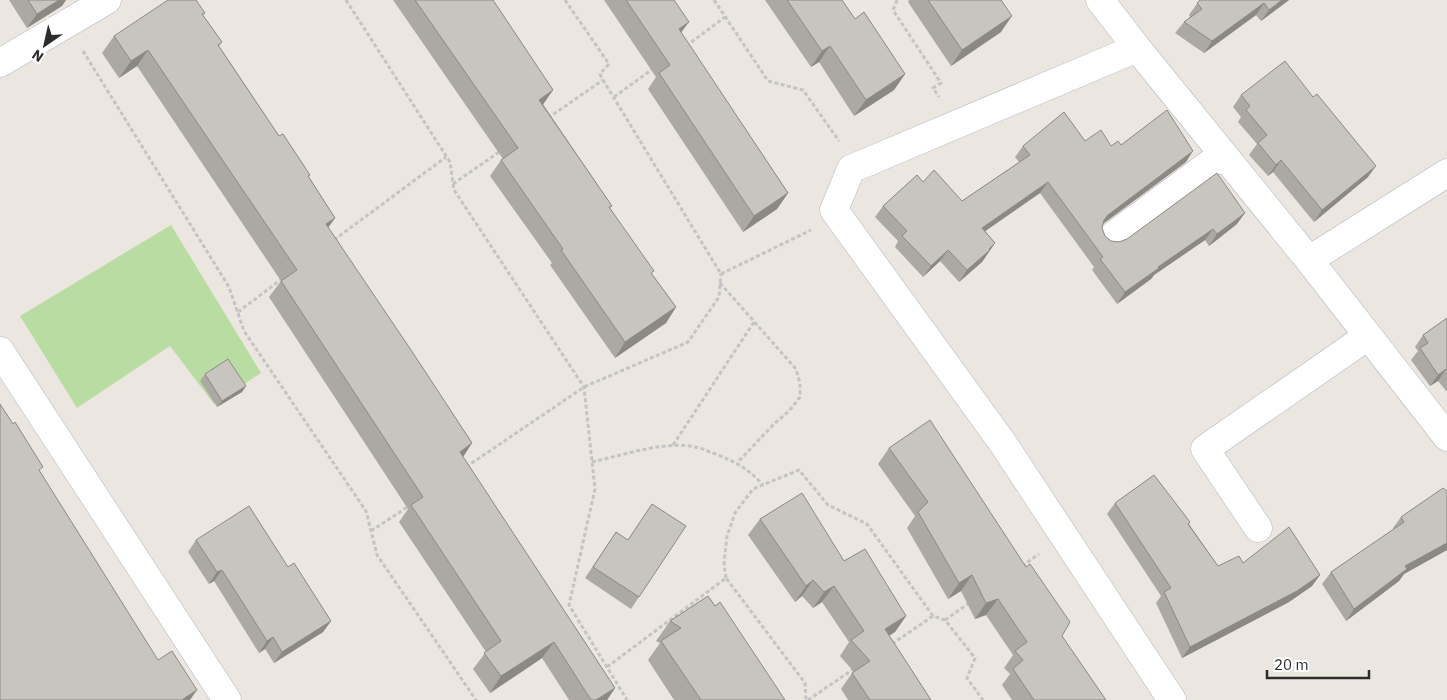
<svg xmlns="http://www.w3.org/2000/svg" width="1447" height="700" viewBox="0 0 1447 700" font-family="'IBM Plex Sans',sans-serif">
<rect width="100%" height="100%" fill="#ece6e0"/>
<path fill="#b9dca2" d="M171 225 261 373 214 404 170 346 77 408 20 316Z"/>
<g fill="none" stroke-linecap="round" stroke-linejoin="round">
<defs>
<path id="minor" d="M1100 0 1137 48 1309 260 1447 437
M1137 48 851 169 834 210 1002 442 1172 700
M0 63 107 0
M1110 238 1223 154
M1309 260 1447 173
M0 351 227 700
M1258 528 1205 449 1368 336"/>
</defs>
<use href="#minor" stroke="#b3b6be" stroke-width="29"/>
<path stroke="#c4c4c4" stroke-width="3" stroke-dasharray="4 2.5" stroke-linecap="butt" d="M346 0 450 162 454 190 584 387 595 489 569 605 627 700
M565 0 609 64 600 74 603 80 721 274 811 230
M714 0 768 81 803 90 839 141
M897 0 893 10 941 83 933 88 939 97
M686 46 725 17
M83 51 229 287 244 331 366 511 377 555 476 700
M614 97 654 68
M548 118 603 80
M453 184 502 150
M334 240 446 157
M720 283 796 369 800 383V397L789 411 773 425 737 463
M238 312 283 278
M673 445 754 322
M592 462C624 455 668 439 700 448 706 450 712 453 718 455 736 462 750 470 763 485
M466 467 584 387 688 342 719 297 721 274
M371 531 409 506
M1022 566 1039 554
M726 578 724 563 727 536 735 513 753 489 799 470 828 505 867 524 933 616 945 620 975 658 967 678 983 700
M945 620 969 603
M892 644 933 616
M607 667 726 578 805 683 806 700
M808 700 855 668"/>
<use href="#minor" stroke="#fff" stroke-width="28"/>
</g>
<path fill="#aca9a3" d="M9 0H66L62 6 27 28Z
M393 0H493L553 90 543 104 612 206 610 208 652 274 676 307 666 323 615 358 550 265 552 263 490 176 501 160 503 159Z
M604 0H674L681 33 788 193 777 209 743 232 648 89 656 77Z
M765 0H842L855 19 905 74 894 90 854 116 819 62 811 67Z
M909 0H1001V32L951 66 908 2Z
M1199 0H1289L1261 21 1256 15 1204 53 1175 33 1184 22 1190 17 1189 15 1199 1Z
M205 13 203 15 222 42 219 46 279 136 309 177 335 218 328 228 472 443 463 457 615 688 607 700H569L542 658 490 693 473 669 486 652 399 522 408 509 269 297 281 281 137 66 119 78 102 53 114 36Z
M1241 95 1368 177 1314 222 1273 172 1268 176 1249 155 1257 144 1238 122 1241 117 1233 107Z
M1085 141 1111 146 1121 145 1186 162 1103 224 1102 228 1105 236 1111 241 1119 242 1237 224 1209 246 1205 240 1154 275 1151 279 1117 304 1092 270 1094 267 1040 193 985 231 995 243 982 262 959 282 940 261 923 277 895 247 898 241 875 217 883 206 923 182 962 201 1019 162 1015 157 1023 146Z
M1447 318V392L1438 381 1430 386 1411 360 1418 351 1415 347 1423 335Z
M205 374 246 386 242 392 217 407 200 381Z
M889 448 1062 636 1106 700H1012L1002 685 1010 674 1004 668 1013 655 986 615 975 619 961 591 948 599 907 528 915 516 878 464Z
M1447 491V550L1404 574 1399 581 1346 621 1322 584 1331 572 1394 530 1393 528 1401 517Z
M1115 503 1190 522 1189 524 1218 566 1243 563 1320 575 1312 586 1289 602 1182 658 1156 603 1161 596 1107 514Z
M652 504 639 597 631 609 585 578 616 532 628 540Z
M760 519 844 561 906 616 895 632 889 636 931 700H848L841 689 852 673 854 672 840 656 849 642 822 602 813 608 802 596 795 602 748 535Z
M196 540 288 567 331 621 323 632 274 663 265 649 259 653 214 581 209 584 188 552Z
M708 596 785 700H674L648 660 660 643 656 641 670 621Z"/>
<path fill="#8c8985" d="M59 0H66L62 6 27 28 37 14Z
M1282 0H1289L1261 21 1269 10Z
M1264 3 1256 15 1204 53 1212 41Z
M1012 16 1001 32 951 66 962 50Z
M689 22 677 38 679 29Z
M830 46 819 62 811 67 822 51Z
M148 50 137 66 119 78 131 61Z
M905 74 894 90 854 116 866 100Z
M553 90 542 106 539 100Z
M1193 151 1186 162 1100 226 1096 231 1108 215Z
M1281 160 1273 172 1268 176 1276 165Z
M1376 166 1368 177 1314 222 1322 210Z
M1048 182 1040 193 974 239 982 228Z
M788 193 777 209 743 232 754 216Z
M1245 213 1237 224 1209 246 1217 234Z
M335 218 323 234 326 224Z
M1213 229 1205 240 1154 275 1151 279 1117 304 1125 292 1158 267Z
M995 243 982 262 959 282 967 270Z
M948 250 940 261 923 277 931 266Z
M676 307 666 323 615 358 625 342Z
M1446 369 1438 381 1430 386 1438 375Z
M246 386 242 392 217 407 222 401Z
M472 443 461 460 460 452Z
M1447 543V550L1404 574 1399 581 1346 621 1354 609 1405 566Z
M222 570 214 581 209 584 217 572Z
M972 575 961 591 948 599 959 583Z
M1320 575 1312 586 1289 602 1182 658 1190 647Z
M813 580 802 596 795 602 806 586Z
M834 586 822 602 813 608 824 592Z
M998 599 986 615 975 619 986 603Z
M906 616 895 632 873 645 885 629Z
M331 621 323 632 274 663 282 652Z
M273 637 265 649 259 653 267 641Z
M554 642 542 658 490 693 501 676Z
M615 688 607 700H596Z
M197 690 190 700H183V699Z"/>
<path fill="#c8c4be" stroke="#8c8985" d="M28 0H59L37 14Z
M168 0H196L205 13 202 14 222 42 218 45 279 136 283 134 310 175 308 176 335 218 326 224 413 353 472 443 460 452 615 688 596 700H591L554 642 501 676 484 653 501 641 411 505 423 497 281 281 297 270 148 50 131 61 114 36Z
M415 0H493L553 90 539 100 612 206 609 207 654 271 651 273 676 307 625 342 561 250 563 249 501 160 518 148Z
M626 0H674L689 22 679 29 788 193 754 216 659 73 670 65Z
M787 0H842L855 19 864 12 905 74 866 100 830 46 822 51Z
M928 0H1001L1012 16 962 50Z
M1200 0H1282L1269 10 1264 3 1212 41 1184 22 1202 9 1197 3Z
M1285 61 1313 97 1317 94 1376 166 1322 210 1281 160 1276 165 1258 143 1267 135 1246 110 1250 106 1241 95Z
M1167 110 1193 151 1108 215 1104 220 1102 228 1105 236 1111 241 1119 242 1127 239 1217 173 1245 213 1217 234 1213 229 1158 267 1159 268 1125 292 1100 259 1103 257 1048 182 982 228 995 243 989 249 990 250 967 270 948 250 931 266 902 236 907 231 883 206 917 175 923 182 934 170 962 201 1030 155 1023 146 1064 112 1085 141 1101 130 1111 146 1118 141 1121 145Z
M1447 318V370L1446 369 1438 375 1420 348 1428 343 1423 335Z
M228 359 246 386 222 401 205 374Z
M0 404 13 424 15 422 43 467 39 470 158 660 172 651 197 690 183 699 184 700H0Z
M930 420 1026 567 1030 564 1070 622 1062 636 1106 700H1034L1013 669 1023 660 1015 651 1027 642 998 599 986 603 972 575 959 583 918 512 928 502 889 448Z
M1154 475 1190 522 1188 524 1218 566 1239 556 1243 563 1289 527 1320 575 1297 591 1190 647 1164 592 1171 588 1115 503Z
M1443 488 1447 491V543L1405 566 1407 569 1354 609 1331 572 1404 522 1401 517Z
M802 493 844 561 865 549 906 616 885 629 931 700H870L852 673 870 661 851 640 864 631 834 586 824 592 813 580 806 586 760 519Z
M652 504 686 526 639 597 593 567 616 532 628 540Z
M249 506 288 567 294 563 331 621 282 652 273 637 267 641 222 570 217 572 196 540Z
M708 596 715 606 720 602 785 700H701L661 641 681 628 670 621Z"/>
<g transform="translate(45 45) rotate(214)" stroke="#ffffff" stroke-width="4" paint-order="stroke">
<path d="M0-4L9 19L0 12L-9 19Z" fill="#2c2c2c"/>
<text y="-8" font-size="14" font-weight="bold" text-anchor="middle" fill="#2c2c2c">N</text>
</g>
<path d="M1267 670v8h102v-8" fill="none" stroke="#2c2c2c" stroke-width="2.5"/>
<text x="1274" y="670" font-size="15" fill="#2c2c2c" stroke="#ffffff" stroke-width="4" paint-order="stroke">20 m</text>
</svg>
